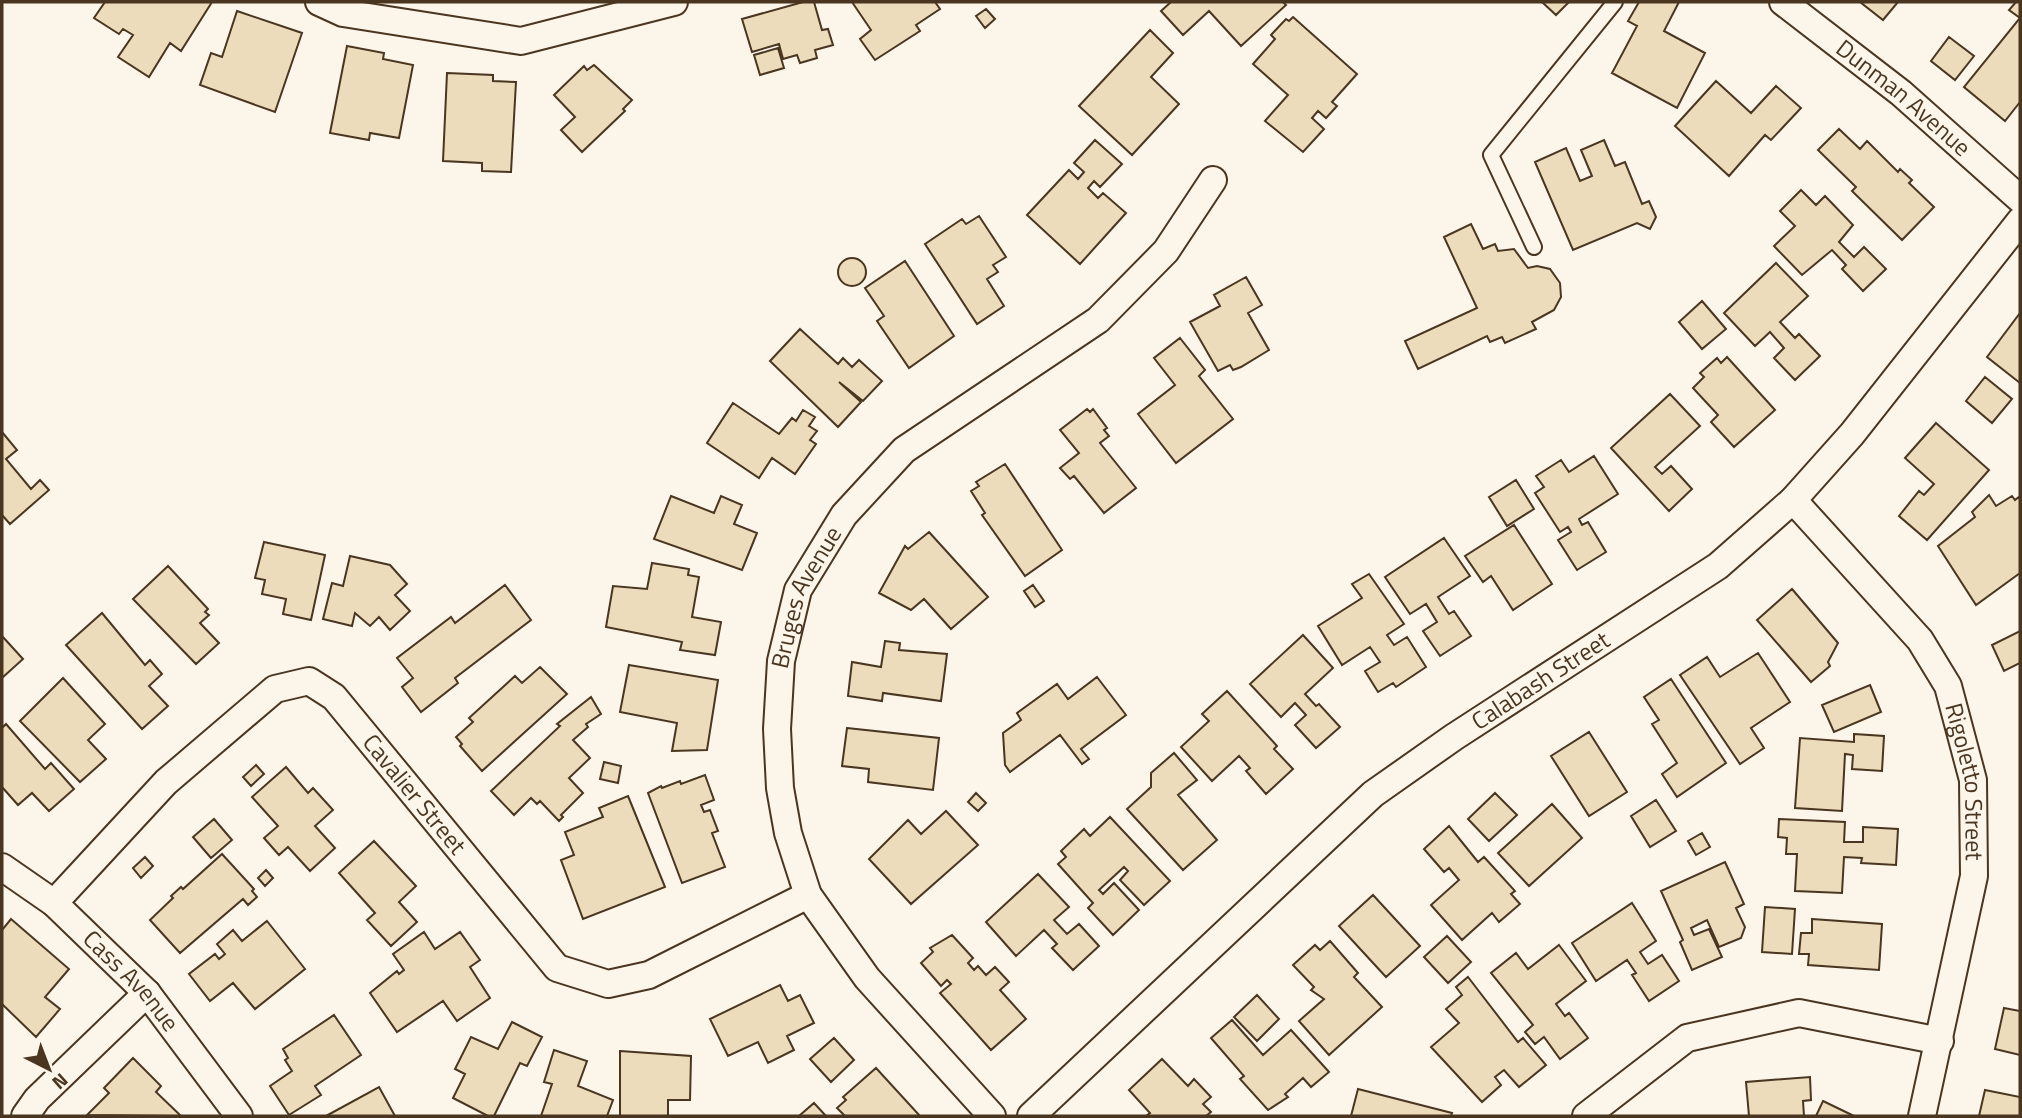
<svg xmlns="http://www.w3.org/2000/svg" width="2022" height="1118" viewBox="0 0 2022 1118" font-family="'Titillium Web',sans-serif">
<rect width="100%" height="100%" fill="#fbf6e9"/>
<path fill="#ecdcbc" stroke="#4a3520" stroke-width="2" d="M105 2H212L181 51 170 43 149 77 118 57 133 35 123 29 119 34 94 18Z
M803 2H814L822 30 828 29 833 45 815 50 817 58 800 63 797 55 783 59 779 44 752 52 742 19Z
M852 2H935L940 9 916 25 920 31 875 60 860 39 871 30Z
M1171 2H1283L1286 5 1241 46 1209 11 1183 35 1161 11Z
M1542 2H1569L1556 15Z
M1639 2H1679L1664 31 1705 53 1677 108 1612 73 1637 26 1628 21Z
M1860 2H1898L1883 20Z
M2016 2H2020V102L2005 121 1964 87 2020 18 2009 10Z
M986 9 995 19 985 28 976 16Z
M237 11 302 33 275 112 200 85 211 53 222 57Z
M1293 17 1357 74 1332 102 1337 106 1326 118 1318 111 1312 118 1324 129 1303 152 1265 121 1288 95 1253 64 1275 39 1271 35 1286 19 1289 21Z
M1150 30 1173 53 1151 77 1179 104 1132 155 1079 106Z
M1949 37 1974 56 1955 80 1931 61Z
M347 46 384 53 383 59 413 65 399 138 370 133 369 140 330 133Z
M778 48 784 68 760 75 754 55Z
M594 65 632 100 623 109 625 111 582 152 561 130 575 117 554 95 584 66 587 70Z
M447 73 493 75V81L516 82 511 172 482 171V163L443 161Z
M1716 81 1751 113 1776 86 1801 108 1771 140 1765 135 1729 176 1675 126Z
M1839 129 1860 149 1867 141 1898 172 1900 169 1912 180 1909 183 1934 207 1902 240 1852 191 1856 187 1818 150Z
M1095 140 1122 164 1100 187 1094 181 1088 188 1098 198 1103 193 1126 213 1080 264 1027 215 1069 170 1078 179 1084 172 1074 163Z
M1604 140 1615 166 1625 162 1642 204 1649 201 1656 217 1650 229 1637 223 1573 250 1535 162 1566 148 1580 181 1592 176 1581 150Z
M1801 190 1816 205 1825 196 1853 225 1839 242 1854 257 1864 247 1886 269 1863 291 1842 269 1846 265 1832 250 1802 275 1774 246 1795 226 1780 211Z
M979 216 1006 257 993 265 998 272 987 279 1004 306 977 324 925 244 962 219 966 224Z
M1471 224 1483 249 1495 244 1498 251 1514 249 1528 268 1537 266 1550 269 1560 283 1561 297 1554 310 1532 322 1536 329 1505 343 1502 337 1490 342 1487 336 1418 369 1405 341 1477 308 1444 237Z
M838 272a14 14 0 1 1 28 0a14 14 0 1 1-28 0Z
M905 261 954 336 909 368 877 321 884 316 865 288Z
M1776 263 1808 296 1780 322 1795 338 1799 334 1820 356 1795 380 1774 358 1784 348 1770 332 1755 346 1724 313Z
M1246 277 1262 305 1248 313 1269 350 1241 367 1233 370 1230 365 1218 371 1190 322 1220 306 1214 295Z
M1702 301 1726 329 1702 349 1679 322Z
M2020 313V383L1987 357Z
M800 329 838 364 843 358 852 367 859 360 882 381 863 401 839 382 861 402 838 427 770 361Z
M1180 338 1205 370 1199 376 1233 419 1176 463 1138 414 1175 385 1154 358Z
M1727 357 1775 410 1734 447 1711 422 1718 415 1693 388 1704 377 1700 373 1717 358 1721 363Z
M1985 377 2012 399 1992 423 1966 401Z
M1670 394 1700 426 1655 467 1662 474 1671 466 1692 489 1669 511 1611 448Z
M733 403 779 434 792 418 796 421 803 410 815 417 809 426 817 431 810 440 816 444 795 474 772 458 759 478 707 443Z
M1087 409 1090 412 1093 409 1107 428 1104 430 1109 436 1100 443 1136 488 1104 513 1074 476 1070 479 1060 468 1079 453 1060 430Z
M1936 423 1989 470 1927 540 1899 516 1919 491 1924 495 1934 484 1905 458Z
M2 432 17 450 6 459 31 489 40 480 49 490 10 524 2 515Z
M1594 456 1618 494 1579 519 1582 525 1588 522 1606 552 1577 570 1558 540 1571 532 1568 527 1560 532 1535 493 1544 487 1536 476 1561 460 1569 472Z
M1005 464 1062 550 1025 576 982 515 985 513 971 491 979 486 976 482Z
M1516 480 1534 509 1507 526 1489 497Z
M1989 495 1996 506 2012 496 2015 500 2020 496V573L1976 605 1938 546 1975 517 1972 512Z
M671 496 714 513 721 496 742 505 734 524 757 533 742 570 654 539Z
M1514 525 1552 584 1513 610 1491 576 1483 582 1465 556Z
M929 532 988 597 951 629 924 599 911 610 879 593 905 546 908 549Z
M1444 538 1470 576 1438 597 1449 614 1454 611 1471 636 1440 656 1423 631 1437 622 1426 604 1410 614 1385 577Z
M264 542 325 555 311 620 283 614 286 599 262 594 265 580 255 578Z
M350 556 390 565 407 584 395 595 410 611 390 630 379 617 370 626 355 613 352 626 323 619 332 583 343 586Z
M652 563 689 569 688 575 699 577 692 617 721 622 715 655 680 650 682 642 606 627 613 586 647 589Z
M168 566 208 609 205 612 209 615 200 623 219 643 196 664 133 599Z
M1369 574 1404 624 1387 635 1394 645 1407 637 1426 667 1396 687 1393 683 1378 692 1365 671 1380 662 1370 647 1342 665 1318 626 1362 598 1352 584Z
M505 585 531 620 455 678 458 683 421 712 402 687 413 678 397 658 451 617 455 623Z
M1033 585 1044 601 1035 607 1024 591Z
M1792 589 1838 643 1828 662 1830 666 1811 682 1757 620Z
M102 613 145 665 150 660 162 674 149 686 168 706 142 729 66 645Z
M2020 631V663L2004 671 1992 645Z
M1303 635 1333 668 1305 694 1316 706 1319 704 1340 727 1316 748 1295 725 1306 715 1295 703 1281 717 1250 684Z
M2 636 23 659 2 678Z
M885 641 900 643 899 650 947 654 941 701 883 693 882 701 848 696 852 662 881 667Z
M1758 653 1790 702 1751 728 1764 748 1740 764 1680 675 1707 657 1720 677Z
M629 665 718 680 707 750 672 751 677 723 620 712Z
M540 667 567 694 482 771 460 746 462 744 456 737 473 722 469 718 515 676 522 683Z
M1097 677 1126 715 1081 749 1089 759 1082 764 1060 735 1010 772 1005 765 1003 733 1021 720 1017 713 1057 684 1068 699Z
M63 678 105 724 88 740 106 759 80 782 20 721Z
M1671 679 1726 763 1677 797 1662 774 1677 763 1652 724 1659 720 1644 697Z
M1870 685 1881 712 1834 732 1822 705Z
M1227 691 1277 746 1274 749 1293 769 1266 794 1246 771 1250 768 1239 756 1212 781 1181 747 1209 721 1202 714Z
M591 697 601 714 586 724 588 727 573 740 590 758 569 778 583 793 561 815 563 817 559 821 540 801 537 804 531 798 514 815 491 791 560 726 557 724Z
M6 724 45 769 51 763 74 789 49 811 32 793 18 805 2 787V728Z
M847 728 939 738 933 790 868 782 869 769 842 766Z
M1589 732 1627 792 1589 816 1551 756Z
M1854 734 1884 736 1882 771 1852 769 1853 755 1845 754 1842 811 1795 808 1800 738 1854 742Z
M1174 753 1197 780 1178 795 1217 840 1183 870 1127 809 1151 787V773Z
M604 762 621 766 618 783 600 779Z
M256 765 264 774 251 786 243 777Z
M286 767 308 793 313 788 333 810 315 826 335 848 310 871 288 847 279 855 264 838 278 826 252 797Z
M705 775 714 800 701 805 704 812 710 810 718 831 712 833 725 867 682 883 648 793 661 786 662 788 680 781 681 784Z
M976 793 986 803 978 811 968 802Z
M1495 793 1517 815 1489 841 1468 819Z
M628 796 665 887 583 919 561 860 574 855 565 832 603 817 599 808Z
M1656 800 1676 831 1650 847 1631 816Z
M1552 804 1582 838 1529 886 1498 853Z
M946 811 978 845 911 904 869 859 908 820 921 834Z
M1110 817 1170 881 1144 905 1120 880 1128 871 1124 867 1099 890 1103 894 1114 883 1139 910 1113 935 1088 908 1093 903 1058 864 1066 857 1061 851 1084 829 1090 836Z
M214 819 232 840 211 858 193 837Z
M1779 819 1845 822 1844 842H1863V827L1898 829 1896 865 1861 863 1862 858 1844 857 1842 893 1795 891 1797 854H1786L1787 838 1778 837Z
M1449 826 1478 862 1484 857 1515 891 1511 894 1520 904 1499 922 1492 913 1462 940 1431 905 1459 880 1449 868 1444 872 1424 849Z
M1702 833 1710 847 1696 855 1688 841Z
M374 841 416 886 399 902 417 922 391 946 367 920 375 913 339 873Z
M222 854 254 889 252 891 257 897 248 905 243 899 180 953 150 920 173 898 171 896 181 887 183 889Z
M145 857 153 866 141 878 133 868Z
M1725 862 1744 904 1736 908 1745 927 1741 938 1719 947 1707 920 1691 928 1694 935 1709 929 1722 957 1692 970 1680 942 1683 940 1661 891Z
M266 870 273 878 265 886 258 878Z
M1038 874 1069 907 1054 920 1067 934 1079 924 1099 946 1073 970 1052 948 1057 944 1044 930 1016 956 986 922Z
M1373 895 1420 946 1386 977 1339 926Z
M1632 903 1656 941 1640 952 1648 964 1662 955 1679 981 1649 1001 1632 975 1636 973 1627 960 1596 981 1572 943Z
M1765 907 1795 909 1792 954 1762 952Z
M11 919 69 969 45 997 60 1009 36 1037 2 1004V930Z
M1812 919 1882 924 1879 970 1808 965 1809 954H1799L1801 933H1812Z
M267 921 305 969 255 1009 233 983 210 1001 189 974 215 954 219 959 225 954 217 944 233 930 242 941Z
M424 932 435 949 460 932 480 960 470 967 490 998 457 1021 443 1001 397 1032 370 993 397 971 399 974 404 970 393 954Z
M952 935 973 958 968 963 974 970 978 966 986 975 995 967 1009 982 1000 990 1026 1019 991 1050 940 993 951 984 947 980 941 986 921 963 933 952 930 948Z
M1447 936 1471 962 1448 983 1424 957Z
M1330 941 1358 973 1354 977 1382 1007 1329 1055 1299 1021 1324 999 1311 990 1314 987 1293 965 1315 945 1320 950Z
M1559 945 1586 981 1556 1004 1565 1016 1569 1013 1588 1038 1560 1059 1544 1037 1535 1044 1525 1032 1533 1025 1491 973 1516 953 1528 969Z
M1468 977 1518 1042 1523 1038 1546 1065 1519 1087 1504 1070 1495 1077 1501 1085 1482 1102 1431 1047 1459 1023 1446 1009 1462 995 1456 987Z
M780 985 788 1001 800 995 814 1023 787 1036 794 1050 768 1063 758 1042 728 1056 710 1019Z
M1257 995 1279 1019 1257 1041 1234 1017Z
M2004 1008 2020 1011V1055L1995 1049Z
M334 1015 361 1055 315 1086 321 1095 289 1115 270 1086 292 1071 285 1060 288 1058 283 1049Z
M1232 1020 1263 1055 1291 1030 1329 1072 1311 1087 1303 1078 1285 1094 1288 1097 1268 1110 1240 1079 1244 1076 1211 1038Z
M512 1022 542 1037 527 1066 520 1063 494 1116H488L453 1098 465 1074 455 1069 471 1037 498 1049Z
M834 1038 854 1060 831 1082 810 1059Z
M554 1050 587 1061 578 1086 613 1100 607 1116H541L552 1084 544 1082Z
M620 1051 691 1056 690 1100H668V1116H620Z
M133 1058 161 1086 156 1092 181 1116 87 1115 109 1093 104 1088Z
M1162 1059 1188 1086 1194 1079 1211 1097 1203 1104 1211 1112 1206 1116H1146L1150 1113 1129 1090Z
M876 1068 920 1116H845L837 1108 846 1100 843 1097Z
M1810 1077 1811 1100 1803 1101 1804 1116H1749L1746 1082Z
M379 1087 395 1116H326Z
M1358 1089 1452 1113 1451 1116H1351Z
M1985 1090 2020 1097V1116H1979Z
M1823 1101 1854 1116H1816Z
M814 1103 826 1116H799Z"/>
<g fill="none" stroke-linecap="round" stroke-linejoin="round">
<defs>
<path id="service" d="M1534 247 1491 155 1615 2"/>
<g id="minor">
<path d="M319 2 343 13 521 41 674 2"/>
<path id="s1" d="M1783 2 1901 93 2020 199"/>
<path id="s2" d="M1793 500 1920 640 1948 686 1973 780 1974 876 1922 1116"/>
<path id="s3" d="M2 867 54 903 147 993 239 1116"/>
<path id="s4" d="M54 903 166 782 275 689 309 681 334 697 557 968 608 984 649 975 808 895"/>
<path d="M25 1116 37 1099 147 993"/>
<path id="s5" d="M992 1116 867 978 808 895 788 833 780 788 777 729 781 661 798 590 844 515 904 450 1098 320 1166 251 1213 180"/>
<path id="s6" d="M1031 1116 1373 794 1454 737 1718 566 1793 500 1852 434 2020 221"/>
<path d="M1586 1116 1687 1038 1799 1013 1940 1041"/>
</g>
</defs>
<use href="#service" stroke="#4a3520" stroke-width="18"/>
<use href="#minor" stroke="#4a3520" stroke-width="30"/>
<use href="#service" stroke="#fbf6e9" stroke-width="14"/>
<use href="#minor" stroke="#fbf6e9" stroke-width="26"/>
</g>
<g text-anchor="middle" stroke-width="5" stroke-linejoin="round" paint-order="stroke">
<g font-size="24" fill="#4a3520" stroke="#fbf6e9">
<text dy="8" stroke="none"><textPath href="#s1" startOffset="154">Dunman Avenue</textPath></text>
<text dy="8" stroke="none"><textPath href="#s5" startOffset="595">Bruges Avenue</textPath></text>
<text dy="8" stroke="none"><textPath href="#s6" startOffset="672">Calabash Street</textPath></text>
<text dy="8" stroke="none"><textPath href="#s2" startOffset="341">Rigoletto Street</textPath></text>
<text dy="8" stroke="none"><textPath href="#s4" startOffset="499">Cavalier Street</textPath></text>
<text dy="8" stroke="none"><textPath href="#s3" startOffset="173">Cass Avenue</textPath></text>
</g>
</g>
<rect width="2022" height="1118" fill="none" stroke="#4a3520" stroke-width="7"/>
<g transform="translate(49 1069) rotate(138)" stroke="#fbf6e9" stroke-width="5" paint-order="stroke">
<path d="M0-5L12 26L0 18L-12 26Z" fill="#4a3520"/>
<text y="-10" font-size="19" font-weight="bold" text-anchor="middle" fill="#4a3520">N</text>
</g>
</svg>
